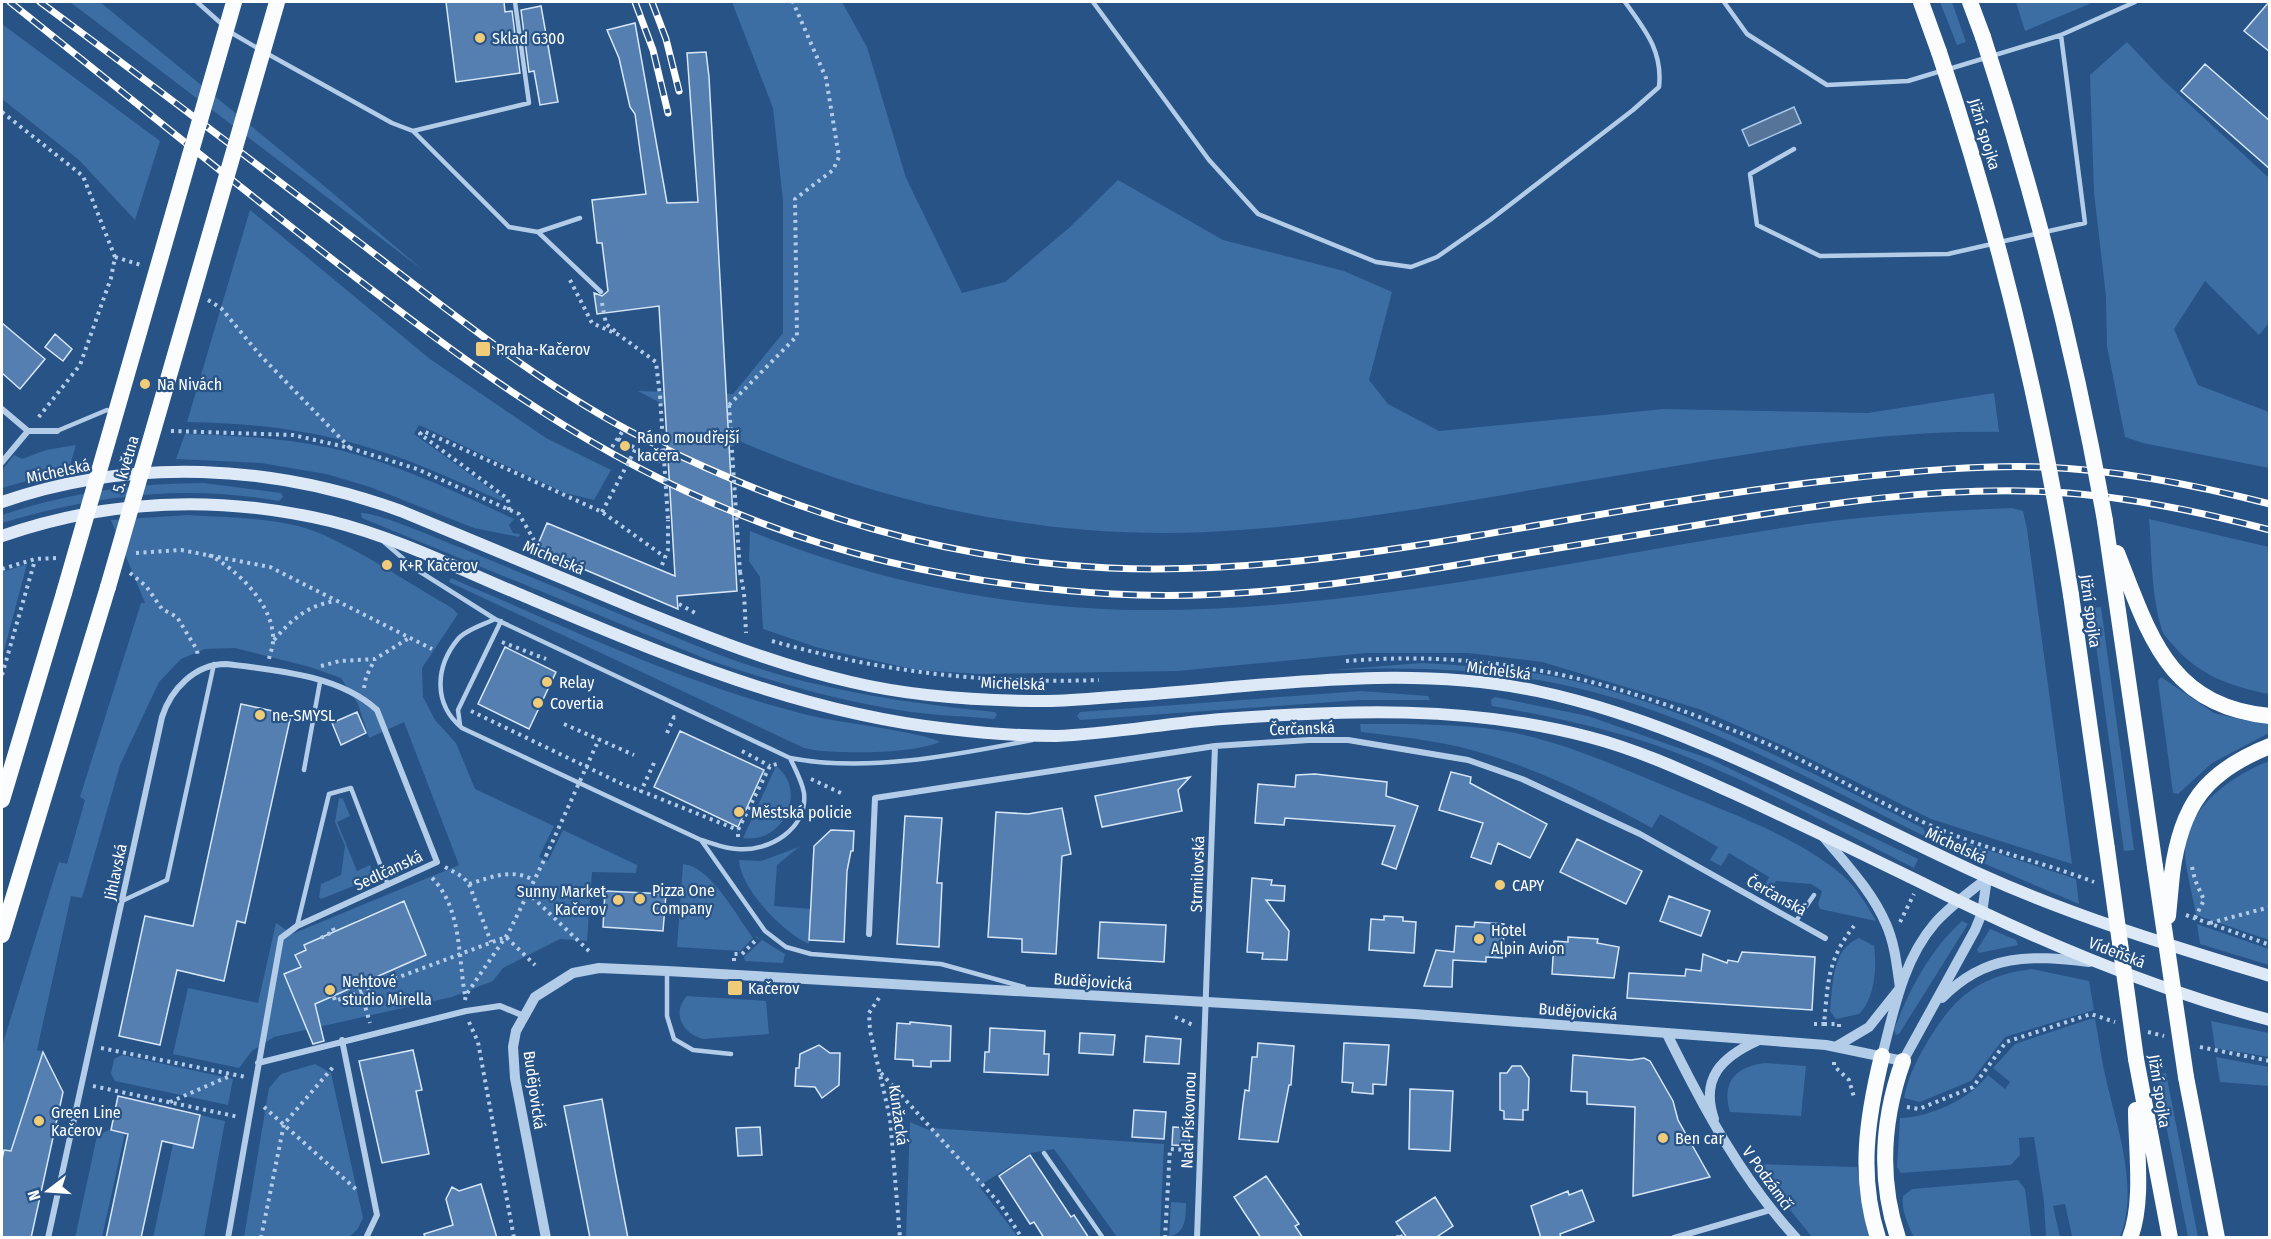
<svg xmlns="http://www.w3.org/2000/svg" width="2271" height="1239" viewBox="0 0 2271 1239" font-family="'Fira Sans Condensed',sans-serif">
<rect width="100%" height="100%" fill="#275387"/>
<path fill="#3c6da3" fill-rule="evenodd" d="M70 2H100L329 190 424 271Z
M732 2H842L867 47 906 178 962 293 1005 282 1070 227 1118 180 1223 240 1344 271 1392 292 1369 380 1388 404 1439 431 1664 409 1868 413 1994 393 1999 432C1880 430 1762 452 1645 471 1500 494 1355 525 1208 532 1008 541 812 487 638 391L733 394 783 333V201L773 108Z
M1940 2H1952L1966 42 1957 45Z
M2016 2H2094L2025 31Z
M2 24 160 141 135 220 79 160 2 99Z
M2127 42 2162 79 2269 178V323L2259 335 2205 281 2174 329 2198 385 2269 412V468L2143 443 2125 437 2107 346 2106 296 2094 193 2090 75Z
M250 210 430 359 546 438 611 470 594 500 565 493 419 425 414 434 503 498 502 501C460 483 418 462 373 449 313 430 250 423 187 422Z
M185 434C232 435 280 438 326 447 392 461 454 491 514 519L509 525 513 533 520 534 519 537 474 528 370 487 326 474 261 463 176 459Z
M76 445 69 469 2 488V470L14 455 22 459 46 450Z
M204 483 281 493 283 497 279 501C181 484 96 495 2 523V515C67 493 135 483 204 483Z
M2012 508 2023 511 2027 529 2072 864 1931 819 1784 746 1699 709 1542 662 1468 653H1366L1178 671 979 674 916 670 819 648 763 629 760 577 749 561 750 531C881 584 1023 612 1164 610 1372 608 1577 559 1781 528 1857 516 1935 511 2012 508Z
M361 513C381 513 442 541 464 549 545 583 626 617 707 650 799 687 897 702 995 712L997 715 994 719C967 716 939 716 911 712 841 702 773 682 706 659L362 518Z
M188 515C232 518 283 517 324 535 368 555 410 584 452 608L458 614 422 668 423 697 435 720 456 743 475 789 554 826 539 857 548 861 563 830 637 865 636 873 592 872 587 941 560 939 503 968 493 981 452 997 274 1037 252 1051 239 1068 173 1054 188 988 258 1003 276 923 292 934 459 865 404 722 369 738 358 704 341 678 310 667 235 648 205 649 181 659 159 682 120 765 82 898 71 896 37 1050 43 1052 11 1151 5 1150 2 1159V1046L59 862 67 864 85 800 80 797 141 603H145L111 520ZM404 901 425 956 375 976 376 980 299 1009 284 974 301 967 295 955 355 924V921Z
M2149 519 2269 547V694C2232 687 2198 675 2173 645 2169 640 2164 636 2162 630 2151 595 2152 556 2149 519Z
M27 564 2 658V572Z
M451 578C568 628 697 690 821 718 841 722 930 734 940 742 913 754 833 755 804 748L449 582Z
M2101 607 2134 850 2124 851 2091 608Z
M1422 663C1461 665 1501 668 1540 674 1676 698 1800 768 1923 828L1928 838C1811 780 1693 713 1564 685 1488 669 1411 666 1333 670Z
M2161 677 2214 713 2243 720 2269 723V733L2212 763 2178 794 2173 793 2158 681Z
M1361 691 1428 696 1430 700H1360L1080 720 1077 716 1080 712Z
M1495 697 1588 716 1710 759 1918 859 1914 868C1826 824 1739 773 1646 742 1595 726 1544 715 1492 706L1491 700Z
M1360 724C1411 724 1464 723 1515 733 1567 744 1617 766 1665 786 1722 810 1793 834 1841 874 1856 887 1866 903 1876 921L1820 909 1818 904 1822 891 1811 884 1776 881 1768 893 1763 890 1769 877 1729 853 1721 866 1710 860 1718 847 1660 814 1652 828C1601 800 1548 774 1492 756 1450 742 1404 737 1361 732Z
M2269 761V940L2196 915C2193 898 2189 882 2186 865 2177 814 2228 777 2269 761Z
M776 766C809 791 782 845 743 838Z
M339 798 343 799 350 816 337 822 357 871 370 865 373 874 371 879 321 899 319 897 321 884 341 875 345 846 335 822Z
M1960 841 2076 879 2079 904 1948 848 1952 843Z
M799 847 777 865 774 906 811 909 809 944C783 933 740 888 739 860L761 861Z
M683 864C710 866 737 916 753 938L740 951 677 947Z
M1962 921 1968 924 1899 1034 1896 1035 1894 1030C1909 990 1930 950 1962 921Z
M2197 924 2269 949V965L2200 944Z
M1990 929 2016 940 2018 945 1979 953 1977 950Z
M1859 938 1874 946C1877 967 1875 999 1859 1014L1836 1019 1830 1011C1833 985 1831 950 1859 938Z
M762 940 785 954 783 963 745 961 744 957Z
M2032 969 2089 981 2094 1010 2005 1037 1971 1081 1920 1102 1904 1098C1907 1080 1916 1061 1925 1046 1952 999 1977 976 2032 969Z
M687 996 766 1001 769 1034 703 1039C683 1034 671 1013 687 996Z
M2090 1019H2095C2098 1034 2100 1050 2103 1065 2113 1117 2141 1185 2120 1237H2066L2072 1236 2065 1204 2053 1206 2060 1237H2046L2044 1202 2034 1137 2019 1138 2020 1155 2011 1165 1901 1173 1897 1167 1900 1118C1930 1117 1969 1100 1988 1075L2005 1089 2010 1082 1993 1068 2015 1044Z
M2211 1021 2269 1033V1057L2215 1048Z
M122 1055 233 1079 228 1105 115 1081 111 1074 114 1059Z
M2216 1057 2269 1067V1086L2220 1082Z
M1766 1063 1806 1066 1801 1116 1730 1112C1721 1082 1736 1066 1766 1063Z
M315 1064 331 1073 363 1218 357 1230 349 1237H244L269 1088 281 1074Z
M2166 1073 2198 1237H2188L2156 1074Z
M200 1115 225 1121 204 1237 153 1238 173 1144 193 1148Z
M910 1122 931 1131V1128L1164 1144 1160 1237H1117L1054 1149 1031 1153 979 1186 1018 1237H906Z
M109 1130 125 1133 102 1237 75 1238 97 1136Z
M1753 1164 1857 1167 1871 1237H1812Z
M2018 1180 2025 1189 2031 1237H1914C1908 1225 1901 1210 1903 1196L1912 1189Z
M1171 1202 1186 1203C1186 1217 1186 1233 1169 1237Z"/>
<path fill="#567498" stroke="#a7c7e9" stroke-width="1.5" d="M1794 107 1801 123 1749 146 1742 130Z"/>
<path fill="#547fb0" stroke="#d6e6f7" stroke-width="1.5" d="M446 2H504L505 12 512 11 520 73 456 82Z
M2269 2H2270V52L2244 31Z
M541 6 558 102 540 105 534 71 529 72 521 10Z
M635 23 667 203 698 202 687 53 706 52 709 77 737 591 677 596 678 609 536 549 547 523 675 576 659 306 597 314 594 293 602 296 608 291 602 243H597L592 200 646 194 635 114 630 107 619 58 607 30Z
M2205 64 2270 121V169L2181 91Z
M2 323 45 359 20 389 2 373Z
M55 334 72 349 63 361 45 347Z
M505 647 556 672 529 729 478 704Z
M241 704 291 715 245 923 237 921 224 981 177 970 160 1045 119 1036 145 916 193 926Z
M357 712 366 733 341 745 332 723Z
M680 731 764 770 738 827 654 787Z
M1451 772 1471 777 1470 783 1547 824 1530 858 1498 843 1491 864 1471 857 1483 823 1439 810Z
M1315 774 1387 782 1386 796 1418 806 1396 869 1382 864 1395 826 1285 818 1284 825 1255 823 1258 784 1295 787 1296 775Z
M1190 777 1178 790 1182 811 1102 827 1095 796Z
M1062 808 1071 854 1062 856 1056 954 1022 952V939L988 937 996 812 1028 814Z
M905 816 942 818 937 883H942L939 947 897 944Z
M831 830 854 831 853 851H851L847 871 844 942 809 940 814 846Z
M1577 839 1642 871 1626 904 1560 872Z
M1252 878 1272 880 1271 885 1285 886 1284 901 1266 900 1289 931 1287 960 1262 959 1263 953 1247 952Z
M605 891 666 894 663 931 603 927Z
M1669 896 1710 911 1701 936 1660 921Z
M404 901 426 955 315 1004 324 1041 313 1044 284 974 301 967 295 955 306 950 304 945Z
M1384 916 1403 917V921L1416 922 1414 953 1369 950 1371 919 1384 920Z
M1100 922 1166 925 1164 962 1098 958Z
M1475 922 1504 924 1503 958 1486 957V962L1453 960 1452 987 1424 986 1436 950 1454 952 1456 926 1474 927Z
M1568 937 1598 939 1597 943 1619 947 1614 978 1552 974 1554 941 1568 942Z
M1742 952 1815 957 1812 1010 1627 998 1629 973 1685 976 1686 969 1701 971 1703 954 1727 963 1728 960 1738 962Z
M910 1022 951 1026 950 1061H931V1067L913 1066V1060L895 1059 897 1023 910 1024Z
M990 1028 1045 1031 1044 1054H1049L1048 1075 984 1072 985 1052H989Z
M1080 1033 1115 1035 1113 1055 1079 1053Z
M1146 1036 1181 1039 1179 1064 1144 1062Z
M1258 1043 1294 1046 1291 1085H1289L1278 1142 1239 1139 1243 1104 1245 1090 1249 1091 1252 1057H1257Z
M1344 1043 1389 1045 1386 1085 1373 1084V1094L1352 1092 1353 1083 1342 1082Z
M819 1045 830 1053H840L839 1085 822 1098 815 1087 795 1086 796 1068H799L800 1054Z
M413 1050 422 1090 416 1091 429 1154 382 1163 359 1061Z
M43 1052 63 1092 31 1238H2V1159L4 1150 11 1151Z
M1573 1055 1631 1060 1644 1058 1650 1061 1673 1101 1678 1120 1710 1177 1633 1196 1635 1107 1587 1104V1092L1571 1091Z
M1512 1066H1521L1529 1078 1528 1110H1523V1120L1504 1119V1111L1500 1110V1073H1507Z
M1410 1089 1453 1091 1450 1151 1409 1149Z
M118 1096 200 1115 193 1148 162 1141 141 1238H106L128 1134 111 1130Z
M602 1099 615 1171 628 1238H590L564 1106Z
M1134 1110 1166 1112 1164 1139 1132 1137Z
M760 1127 762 1155 738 1156 736 1128Z
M1173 1127 1190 1128 1189 1146 1172 1145Z
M1030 1155 1071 1217 1074 1215 1089 1238H1044L1034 1222 1030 1224 999 1176Z
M1266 1176 1299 1224 1295 1226 1303 1238H1261L1234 1197Z
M481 1184 497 1238H425L424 1234 453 1225 446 1199 452 1187 459 1191Z
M1582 1190 1594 1221 1560 1234 1561 1238H1541L1531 1206 1568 1191 1569 1195Z
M1435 1197 1453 1226 1435 1238H1407L1396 1222Z"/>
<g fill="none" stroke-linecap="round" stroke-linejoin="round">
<path stroke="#b3cce8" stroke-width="4" stroke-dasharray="3 4.5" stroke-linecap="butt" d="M2 112 83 176 115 257 111 278 80 365 38 418
M115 257 141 265
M570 280 592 323 619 335 656 362 660 396
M208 300 221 308 259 354 350 448
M602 303 606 324 616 332
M729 405 797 336 795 199 833 170 839 157 826 78 793 2
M171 431 293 435 350 448 417 469 519 514 534 540
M618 439 664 463
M612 447 622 432
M509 510 508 499 420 434 423 431 602 512 665 557
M136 553 181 550 270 567 432 649
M209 555C237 569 275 606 273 641 273 647 270 653 269 659
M662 565 668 550V520
M2 569 35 559 57 558
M740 572 744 593 746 633
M130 573 146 586 162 609 177 617 197 650 198 658
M679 604 697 614
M274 640C292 619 308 605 336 601
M772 641C882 672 984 684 1099 680
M502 642 546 659
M1346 661C1482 650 1597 675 1722 726 1743 734 1765 742 1785 752 1838 778 1889 809 1944 831 1992 851 2045 863 2094 882
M321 666 340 661 375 659 409 638
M2 675 35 560
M364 688 366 677 375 659
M471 711 622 784 641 791
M564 724 634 755
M667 733 674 717 676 719
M742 751 770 766
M654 763 641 791 738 830
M811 779 843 794
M738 837V830L770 766 777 764
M445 867 463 877 469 884 491 942
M2192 867 2195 880 2204 900 2195 918
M432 878C462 908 458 957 465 995
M469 884C492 877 512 868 533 880
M527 892 589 951
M2186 915 2270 945
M1900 922 1914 894
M2210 923 2270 907
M321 938 334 931 332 926
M734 961V954H742L758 938
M359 986 370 1023
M334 997 335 1001 506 937 535 965
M879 998 869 1013 870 1031 890 1118 900 1238
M465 1000 466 995 509 932 546 856
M1175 1017 1193 1025
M469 1022 478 1042 514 1238
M1814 1024H1824
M1839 1027V1024H1824C1828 983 1827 960 1854 926
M2148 1032 2164 1036
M2200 1047 2270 1061
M101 1048 246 1077
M1834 1062V1066L1849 1080 1854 1097
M881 1073 1000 1204 1022 1238
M93 1086 239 1117
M170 1102 232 1075
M264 1107 359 1192
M1907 1107 1919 1109 1973 1087 2006 1042 2091 1014 2115 1022
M261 1238 284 1124 334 1066
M1165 1238 1170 1149 1189 1150
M1398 1238 1399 1233 1402 1238"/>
<path stroke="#b3cce8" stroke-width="4.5" d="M197 2 224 26
M1093 2 1209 160 1258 214 1376 262 1411 267 1437 257 1490 220 1633 110 1659 87C1663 51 1645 30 1625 2
M1724 2 1747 34 1827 85 1908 81 1941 71
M230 32 259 49
M266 53 392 123 413 131 529 103 515 2
M1949 69 2061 35 2135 2
M413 131 509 227 538 232 580 218
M1794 149 1750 174 1757 225 1820 256 1948 254 1992 244
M538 232 601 292
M2000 242 2085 223 2061 35
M57 431 107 410
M384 542 414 568 495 619 790 758C867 773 955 755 1032 740
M495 619C485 624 465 630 458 639 435 667 433 704 462 728L701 840C712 843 725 849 737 849 769 852 808 829 804 793 802 781 795 769 790 758
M460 725 458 710 501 621
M304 770 320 682
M701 840 765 931 786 947 811 954 941 964 1024 987
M122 901 167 880 214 664
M1796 921 1814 895
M297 926 329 794 351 788 388 885
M667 971V1016L674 1039 693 1050 731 1054
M1044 1153 1103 1238"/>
<path stroke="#b3cce8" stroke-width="6" d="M2 409 28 431H57
M2 462 28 431
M869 934 875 798 1215 746 1309 740H1348L1468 760 1522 779 1640 834 1825 938
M342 1040 377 1215 366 1238
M258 1063 466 1011 500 1006 524 1016
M48 1238 162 717C171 689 195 664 226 664 275 670 339 675 377 710L437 862 297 926 281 938 228 1238
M1197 1238 1215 746
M1674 1238 1770 1210"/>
<path stroke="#b3cce8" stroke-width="10" d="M1823 836C1845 863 1872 891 1886 924 1895 944 1897 967 1900 988L1869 1027 1837 1046
M1942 998C1986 953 2031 955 2089 962
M1667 1034C1703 1107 1741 1178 1796 1238
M1882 1056C1894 1010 1903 960 1935 923 1950 906 1970 892 1987 878
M1714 1119C1700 1078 1722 1057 1757 1041
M546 1238 515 1078 513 1047 516 1031 535 997 573 973 599 968 667 971 1414 1014 1826 1045 1903 1061 1975 930 1982 913 1987 878"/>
<path stroke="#dde9f7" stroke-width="12" d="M2 502C132 457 272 464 401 511 479 543 558 576 637 609 707 637 777 665 851 682 914 697 982 701 1046 701 1073 701 1099 698 1125 696 1260 687 1403 663 1537 691 1689 723 1841 811 1982 875 2075 917 2172 946 2270 976
M2 536C109 499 220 495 330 521 395 537 457 568 519 594 657 652 798 713 949 729 983 733 1021 736 1056 736 1111 734 1167 723 1222 719 1344 710 1469 705 1589 737 1639 750 1686 772 1733 793 1794 821 1855 850 1916 880 2030 937 2146 987 2270 1020"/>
<path stroke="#fafcfe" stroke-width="16" d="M1921 2 1939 52
M1970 2 1983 37
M2105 521 2155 867
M2117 553C2150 636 2168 706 2270 716
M2071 595 2107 849
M2 800 64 593
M2172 874C2181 805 2205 772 2270 746
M2 935 108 587
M2136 1059 2170 1238
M2186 1077 2217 1238
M1878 1238C1858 1176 1867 1118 1882 1056
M1898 1238C1878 1178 1882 1120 1903 1061
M2130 1238C2144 1202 2136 1149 2136 1110"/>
<defs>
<path id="rail" d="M10 2C119 89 227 177 337 263 453 353 571 442 708 501 836 558 974 586 1113 594 1234 601 1360 582 1480 561 1556 548 1633 536 1710 523 1822 504 1938 486 2052 492 2126 496 2198 511 2270 530
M40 2C150 83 259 166 368 249 454 315 550 392 647 440 795 513 942 560 1109 568 1225 573 1342 558 1457 539 1588 517 1719 492 1851 478 1915 471 1979 465 2043 467 2119 470 2196 485 2270 504
M635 2 653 50 668 113
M652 2 666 39 679 91"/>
</defs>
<use href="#rail" stroke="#fff" stroke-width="7"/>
<use href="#rail" stroke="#275387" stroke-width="4.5" stroke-dasharray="14" stroke-linecap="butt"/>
<path stroke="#b3cce8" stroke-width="4" stroke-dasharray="3 4.5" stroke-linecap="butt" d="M660 396 668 520
M729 405 740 572
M602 512 636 448
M546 856 599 739"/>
<path stroke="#fafcfe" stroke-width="16" d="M1983 37C2035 196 2076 356 2105 521
M1939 52C1999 231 2042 408 2071 595
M108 587 277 2
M64 593 234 2
M2107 849 2136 1059
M2155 867 2186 1077
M2168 916 2172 874"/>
</g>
<g fill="#f1cc78" stroke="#275387" stroke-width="2">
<circle cx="480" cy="38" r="6"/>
<rect x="475" y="341" width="16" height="16" rx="3"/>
<circle cx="145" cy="384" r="6"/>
<circle cx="625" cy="446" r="6"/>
<circle cx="387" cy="565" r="6"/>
<circle cx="547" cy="682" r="6"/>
<circle cx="538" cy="703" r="6"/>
<circle cx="260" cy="715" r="6"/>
<circle cx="739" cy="812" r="6"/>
<circle cx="1500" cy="885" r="6"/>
<circle cx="640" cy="899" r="6"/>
<circle cx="618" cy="900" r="6"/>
<circle cx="1479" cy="939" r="6"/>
<rect x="727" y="980" width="16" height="16" rx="3"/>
<circle cx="330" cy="990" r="6"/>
<circle cx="39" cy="1121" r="6"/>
<circle cx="1663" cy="1138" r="6"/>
</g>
<g text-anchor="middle" stroke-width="4.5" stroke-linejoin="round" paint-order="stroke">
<g font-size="16" fill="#fff" stroke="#275387" text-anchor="start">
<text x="492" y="44">Sklad G300</text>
<text x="496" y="355">Praha-Kačerov</text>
<text x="157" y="390">Na Nivách</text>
<text x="637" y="443">Ráno moudřejší<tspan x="637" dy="18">kačera</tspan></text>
<text x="399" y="571">K+R Kačerov</text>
<text x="559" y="688">Relay</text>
<text x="550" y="709">Covertia</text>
<text x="272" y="721">ne-SMYSL</text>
<text x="751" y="818">Městská policie</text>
<text x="1512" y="891">CAPY</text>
<text x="652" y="896">Pizza One<tspan x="652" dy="18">Company</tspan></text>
<text x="606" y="897" text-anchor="end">Sunny Market<tspan x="606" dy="18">Kačerov</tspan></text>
<text x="1491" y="936">Hotel<tspan x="1491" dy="18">Alpin Avion</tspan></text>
<text x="342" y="987">Nehtové<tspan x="342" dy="18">studio Mirella</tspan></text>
<text x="748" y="994">Kačerov</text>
<text x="51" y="1118">Green Line<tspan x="51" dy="18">Kačerov</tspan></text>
<text x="1675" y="1144">Ben car</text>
</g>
<g font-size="16" fill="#fff" stroke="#275387">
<text transform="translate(1985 134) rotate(73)" y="6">Jižní spojka</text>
<text transform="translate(125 464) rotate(-74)" y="6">5. května</text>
<text transform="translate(58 471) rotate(-12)" y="6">Michelská</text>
<text transform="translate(554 557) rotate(23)" y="6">Michelská</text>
<text transform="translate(2091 611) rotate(82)" y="6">Jižní spojka</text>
<text transform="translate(1499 670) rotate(7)" y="6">Michelská</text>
<text transform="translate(1013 683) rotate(2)" y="6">Michelská</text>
<text transform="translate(1302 728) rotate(-2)" y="6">Čerčanská</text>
<text transform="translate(1956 845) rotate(25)" y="6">Michelská</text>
<text transform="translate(388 870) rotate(-25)" y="6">Sedlčanská</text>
<text transform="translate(115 872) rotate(-78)" y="6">Jihlavská</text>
<text transform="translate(1197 874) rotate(-88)" y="6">Strmilovská</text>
<text transform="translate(1777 895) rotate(29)" y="6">Čerčanská</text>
<text transform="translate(2117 952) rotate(21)" y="6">Vídeňská</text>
<text transform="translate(1093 981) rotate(4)" y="6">Budějovická</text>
<text transform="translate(1578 1011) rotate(4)" y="6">Budějovická</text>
<text transform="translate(535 1090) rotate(82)" y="6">Budějovická</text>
<text transform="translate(2160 1091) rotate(81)" y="6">Jižní spojka</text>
<text transform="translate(899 1115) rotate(82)" y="6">Kunžacká</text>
<text transform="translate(1188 1120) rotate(-88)" y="6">Nad Pískovnou</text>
<text transform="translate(1768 1178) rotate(54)" y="6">V Podzámčí</text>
</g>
</g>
<rect width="2271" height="1239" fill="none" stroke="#ffffff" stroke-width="6"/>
<g transform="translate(48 1191) rotate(253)" stroke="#275387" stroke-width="4.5" paint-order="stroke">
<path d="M0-4.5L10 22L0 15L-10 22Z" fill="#ffffff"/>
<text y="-9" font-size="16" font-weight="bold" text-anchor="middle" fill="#ffffff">N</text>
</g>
</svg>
